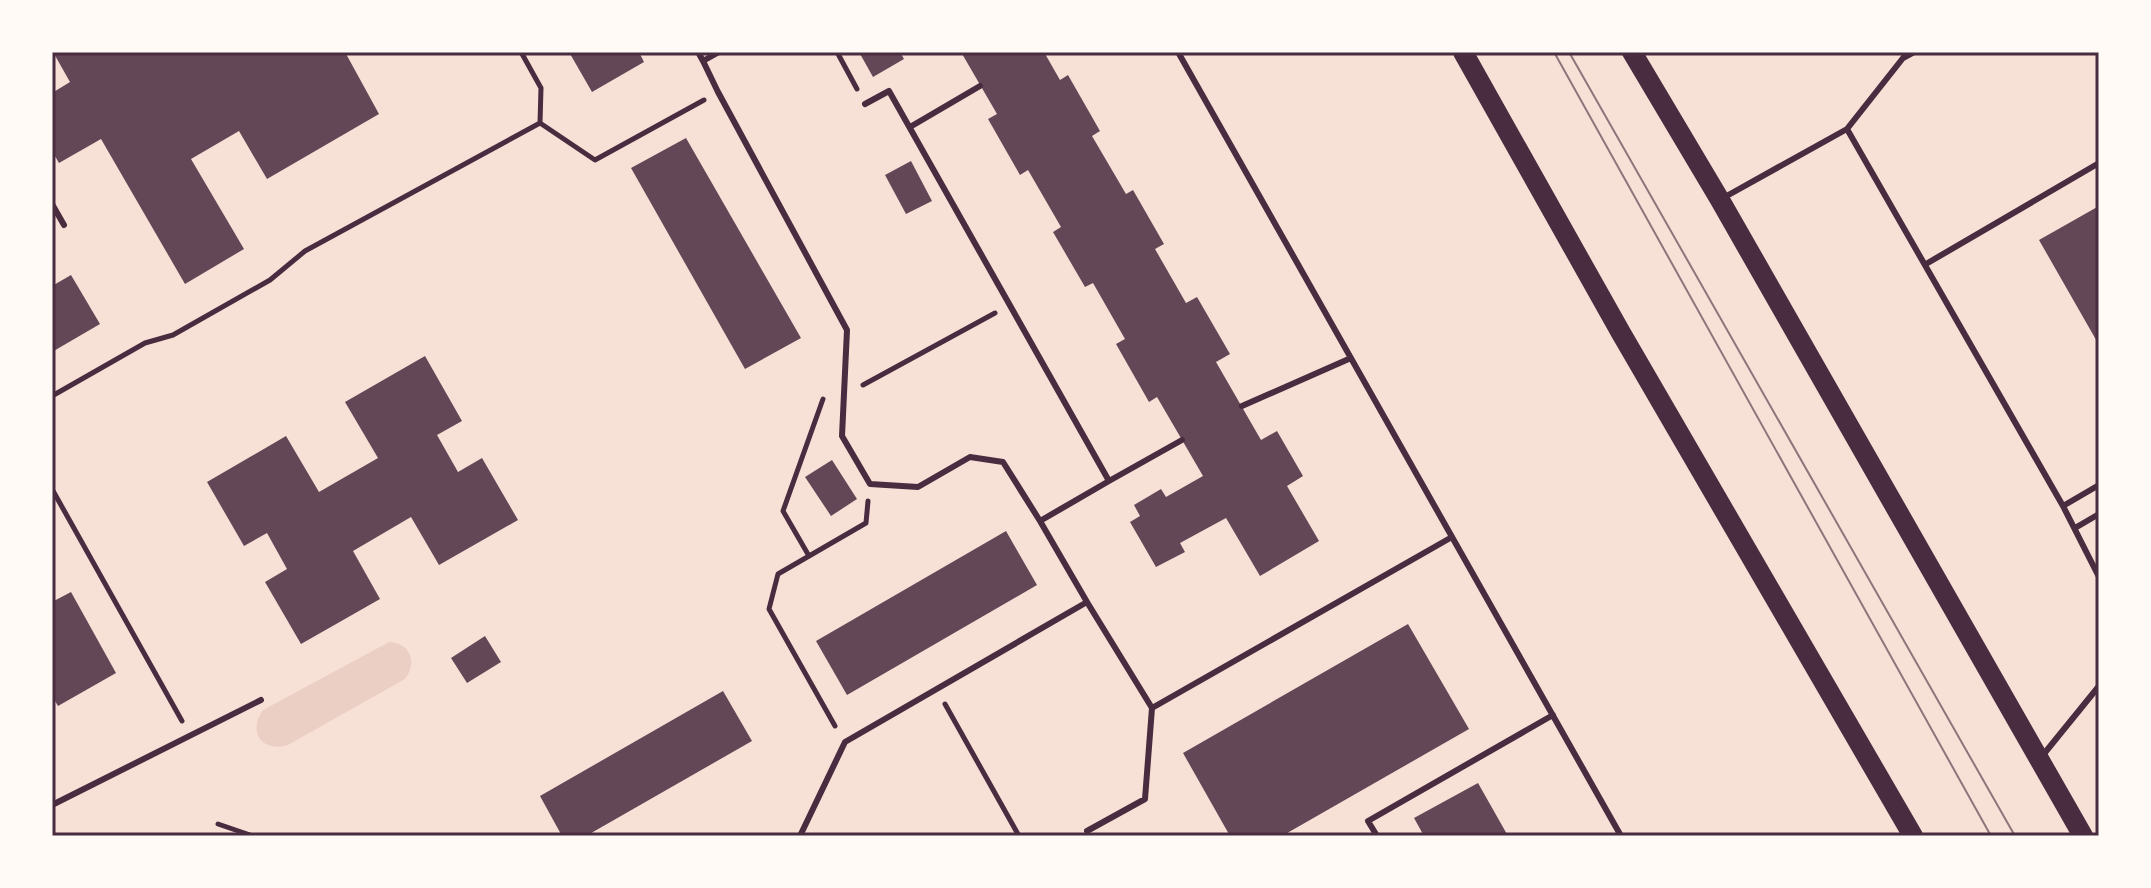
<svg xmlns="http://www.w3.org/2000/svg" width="2151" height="888" viewBox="0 0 2151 888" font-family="'Open Sans',sans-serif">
<rect width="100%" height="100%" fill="#f7e1d7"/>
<path fill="#ebcfc5" d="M389 642C410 643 418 662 405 679L288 745C262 753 247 732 263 710Z"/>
<path fill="#644757" d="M53 52H345L379 114 267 179 239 131 191 159 244 249 185 284 101 139 59 163 52 151V93L70 82Z
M569 52H639L644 62 592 92Z
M859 52H900L904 59 873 77Z
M961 52H1044L1060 80 1068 75 1100 131 1092 136 1126 194 1133 190 1164 244 1155 249 1186 303 1197 297 1230 354 1216 362 1261 440 1277 431 1303 476 1287 486 1319 541 1260 576 1226 518 1180 543 1185 552 1156 567 1130 522 1140 516 1134 505 1161 489 1166 497 1203 476 1157 397 1149 402 1116 344 1125 339 1093 283 1085 287 1053 232 1061 227 1028 170 1020 175 988 119 997 114Z
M686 138 801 338 745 369 631 168Z
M911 161 932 201 906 214 885 175Z
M2099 206V345L2039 240Z
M71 275 100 324 52 352V286Z
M425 356 462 421 437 435 458 472 482 458 518 520 439 565 411 517 353 551 380 599 301 644 265 582 287 569 267 533 244 546 207 482 286 436 319 492 378 458 345 402Z
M832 460 857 499 831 516 805 477Z
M1006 531 1037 585 847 695 816 641Z
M71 592 116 673 58 706 52 696V602Z
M1408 624 1469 729 1282 836H1230L1183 753Z
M485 636 501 662 467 683 451 658Z
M723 691 752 741 586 836H562L540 796Z
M1478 783 1508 836H1424L1414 818Z"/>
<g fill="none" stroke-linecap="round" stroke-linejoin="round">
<path stroke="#4a2c40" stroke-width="5" d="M521 52 541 88 540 123
M837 52 857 89
M863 385 995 313
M52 396 145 343 173 335 270 280 305 251 540 123 595 160 704 100
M52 489 182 721
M809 556 783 511 823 399
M945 704 1019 836
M835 726 769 609 778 574 866 523 868 501
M218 824 253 836"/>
<path stroke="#4a2c40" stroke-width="6" d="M698 52 703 61 719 52
M1178 52 1621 836
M703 61 718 92 847 330 842 436 870 484 918 487 970 457 1003 462 1040 521
M865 104 889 91 1109 481 1040 521 1087 602
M910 127 980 86
M1847 129 2063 506 2099 577
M1723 198 1847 129 1903 58 1914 52
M52 204 64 225
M1926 264 2099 163
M1242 406 1351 358
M1109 481 1182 440
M2063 506 2099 485
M2075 528 2099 514
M2043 755 2099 686
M52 805 261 700
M1087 831 1145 799 1152 708
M800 836 845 742 1087 602 1152 708 1452 537
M1377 836 1368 821 1553 715"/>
<path stroke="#4a2c40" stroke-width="20" d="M1463 52 1621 333 1913 836
M1632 52 1720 200 2083 836"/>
<path stroke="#8f747c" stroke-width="2" d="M1554 52 1991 836
M1569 52 2015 836"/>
</g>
<rect width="2151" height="888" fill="none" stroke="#fffaf5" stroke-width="108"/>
<rect x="54" y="54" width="2043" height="780" fill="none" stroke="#4a2c40" stroke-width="3"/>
</svg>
